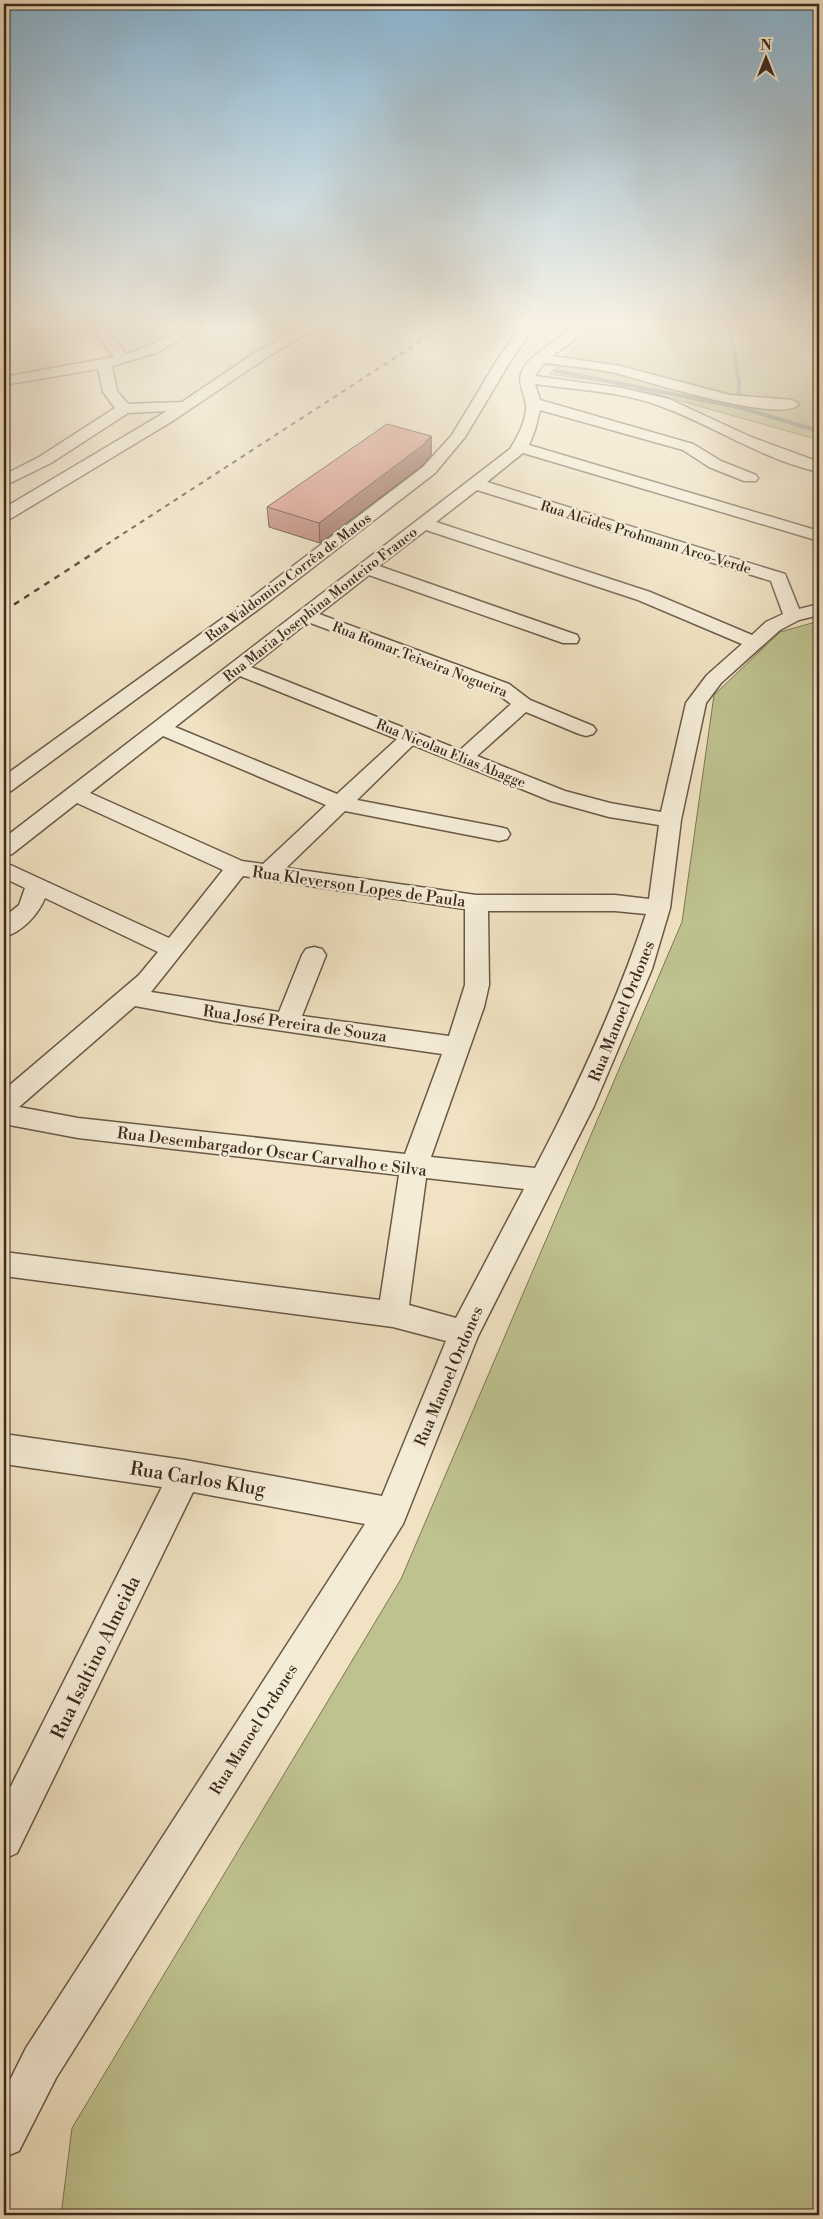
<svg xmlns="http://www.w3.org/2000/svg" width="823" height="2219" viewBox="0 0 823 2219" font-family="'Libre Bodoni',serif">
<rect width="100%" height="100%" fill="#f0e2c2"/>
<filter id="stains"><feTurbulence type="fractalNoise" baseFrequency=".004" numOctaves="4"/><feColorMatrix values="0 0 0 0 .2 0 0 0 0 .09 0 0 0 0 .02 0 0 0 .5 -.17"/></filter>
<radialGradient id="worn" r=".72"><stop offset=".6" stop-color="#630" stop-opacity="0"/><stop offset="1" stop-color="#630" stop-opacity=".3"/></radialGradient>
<path fill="#bec28f" stroke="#7e7656" d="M595 326H819V440L624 385 549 374Z
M819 621V2215H61L72 2128 401 1579 682 922 714 695 780 632Z"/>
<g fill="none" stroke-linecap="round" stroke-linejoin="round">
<path stroke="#77827d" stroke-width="4" d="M730 326 739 382 738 405
M556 371 738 407 819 431"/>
<defs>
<path id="minor" d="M90 326H104L126 354 146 347 186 326H204L156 353 112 366 117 391 128 404 182 402 256 352 302 326H319L266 358 171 422 10 519 4 520V508L167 411 128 413 51 463 4 486V475L39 457 115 408 103 392 98 369 4 385V377L114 357Z
M521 326H535L510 362 465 437 435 473 267 603 11 791 4 792V776L255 595 423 467 452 435 496 362Z
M572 326H586L573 341 552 356 620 366 730 395 792 400 799 404C784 425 642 380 616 373 593 368 568 366 544 363L535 376 622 388 669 399 751 437 819 462V472C763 460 713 425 660 406 621 391 576 390 535 384L540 400 693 444 721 461 756 475 758 478 756 481H744L709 467 683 450 540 410 535 430 529 445 819 531V541L523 453 487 482 785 574 799 609 819 604V615L799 620 780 630 721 683 706 703 681 820 670 908 652 969 594 1106 478 1336 403 1524 56 2078 19 2151 4 2157V2092L26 2048 365 1524 193 1492 17 1853 4 1859V1800L162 1487 4 1464V1434L185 1460 382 1496 446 1341 393 1327 4 1276V1252L380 1300 399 1175 78 1138 4 1124V1090L139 975 158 952 45 898C38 915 22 932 4 937V917L19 905 25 888 4 878V862L169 938 223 870 77 803 12 854 4 856V838L510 449C518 436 527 420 526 405 525 394 518 385 521 374 530 351 557 344 572 326ZM477 490 771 581 783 614 766 622 752 635 650 592 436 522ZM426 530 638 600 742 644 707 675 686 703 661 812 610 803 565 791 477 756 526 712 579 734 586 736 593 734 596 730 593 726 530 700 509 684 319 614 369 575 563 643H577L579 639 577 635 379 566ZM308 622 495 692 511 704 460 750 251 667ZM240 676 397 739 337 794 175 727ZM163 736 326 805 263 864 242 861 90 793ZM413 745 551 801 609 817 659 825 649 899 615 895H476L286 868 345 811 499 841 507 839 510 834 507 829 499 827 357 800ZM243 876 465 909V985L449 1036 302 1016 326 955 322 949 314 947 306 949 302 955 279 1012 151 992ZM488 911H615L646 914C617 1002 578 1086 535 1168L431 1157 484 1007 489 985ZM135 1006 221 1022 442 1054 405 1154 78 1118 19 1107ZM426 1178 524 1189 456 1318 409 1305Z"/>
</defs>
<use href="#minor" stroke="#6a5947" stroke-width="3"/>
<use href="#minor" fill="#f5ecd7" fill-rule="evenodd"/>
<path stroke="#3d2b1e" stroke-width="2" stroke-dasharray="5 5" stroke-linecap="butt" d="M98 550 444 326"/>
<path stroke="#3d2b1e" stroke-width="2.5" stroke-dasharray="6 6" stroke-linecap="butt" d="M4 611 100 549"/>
</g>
<path fill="#bb796f" stroke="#3d2b1e" d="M431 436V455L422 466 320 543 269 527 267 507Z"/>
<path fill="#98635a" stroke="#3d2b1e" d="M431 436V455L422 466 320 543 319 523Z"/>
<path fill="#d98d81" stroke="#3d2b1e" d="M387 424 431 436 422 446 319 523 267 507Z"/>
<linearGradient id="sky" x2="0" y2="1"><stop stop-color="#8ab7d6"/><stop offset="0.51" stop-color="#f8f2e4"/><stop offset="1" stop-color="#f8f2e4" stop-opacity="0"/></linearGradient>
<rect width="823" height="637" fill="url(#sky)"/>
<g text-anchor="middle" stroke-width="4.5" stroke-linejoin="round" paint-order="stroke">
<g font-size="14" fill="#3d2b1e" stroke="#f5ecd7">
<text transform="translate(646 537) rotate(17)" y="5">Rua Alcides Prohmann Arco-Verde</text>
<text transform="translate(288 577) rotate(-37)" y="5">Rua Waldomiro Corrêa de Matos</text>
<text transform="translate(320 604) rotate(-38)" y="5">Rua Maria Josephina Monteiro Franco</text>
<text transform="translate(420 659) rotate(21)" y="5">Rua Romar Teixeira Nogueira</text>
<text transform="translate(451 753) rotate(22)" y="5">Rua Nicolau Elias Abagge</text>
</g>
<g font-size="16" fill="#3d2b1e" stroke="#f5ecd7">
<text transform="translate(359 886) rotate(8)" y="6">Rua Kleverson Lopes de Paula</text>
<text transform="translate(621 1011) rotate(-68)" y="6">Rua Manoel Ordones</text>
<text transform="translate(295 1023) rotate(8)" y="6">Rua José Pereira de Souza</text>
<text transform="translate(272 1151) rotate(7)" y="6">Rua Desembargador Oscar Carvalho e Silva</text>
<text transform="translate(448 1376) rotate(-67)" y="6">Rua Manoel Ordones</text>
<text transform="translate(253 1729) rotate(-58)" y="6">Rua Manoel Ordones</text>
</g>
<g font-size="19" fill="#3d2b1e" stroke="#f5ecd7">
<text transform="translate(198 1478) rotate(9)" y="7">Rua Carlos Klug</text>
<text transform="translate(95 1657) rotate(-64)" y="7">Rua Isaltino Almeida</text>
</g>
</g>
<rect width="823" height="2219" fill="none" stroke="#f0e2c2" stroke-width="20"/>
<rect x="5" y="5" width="813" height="2209" fill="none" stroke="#3d2b1e" stroke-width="2.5"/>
<rect x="10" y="10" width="803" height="2199" fill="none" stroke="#3d2b1e"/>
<g transform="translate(766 58)" stroke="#f5ecd7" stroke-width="4" paint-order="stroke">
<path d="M0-4L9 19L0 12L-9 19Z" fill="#3d2b1e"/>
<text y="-8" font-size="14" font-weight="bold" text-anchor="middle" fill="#3d2b1e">N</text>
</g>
<rect width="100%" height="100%" filter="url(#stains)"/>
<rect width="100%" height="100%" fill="url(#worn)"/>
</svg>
